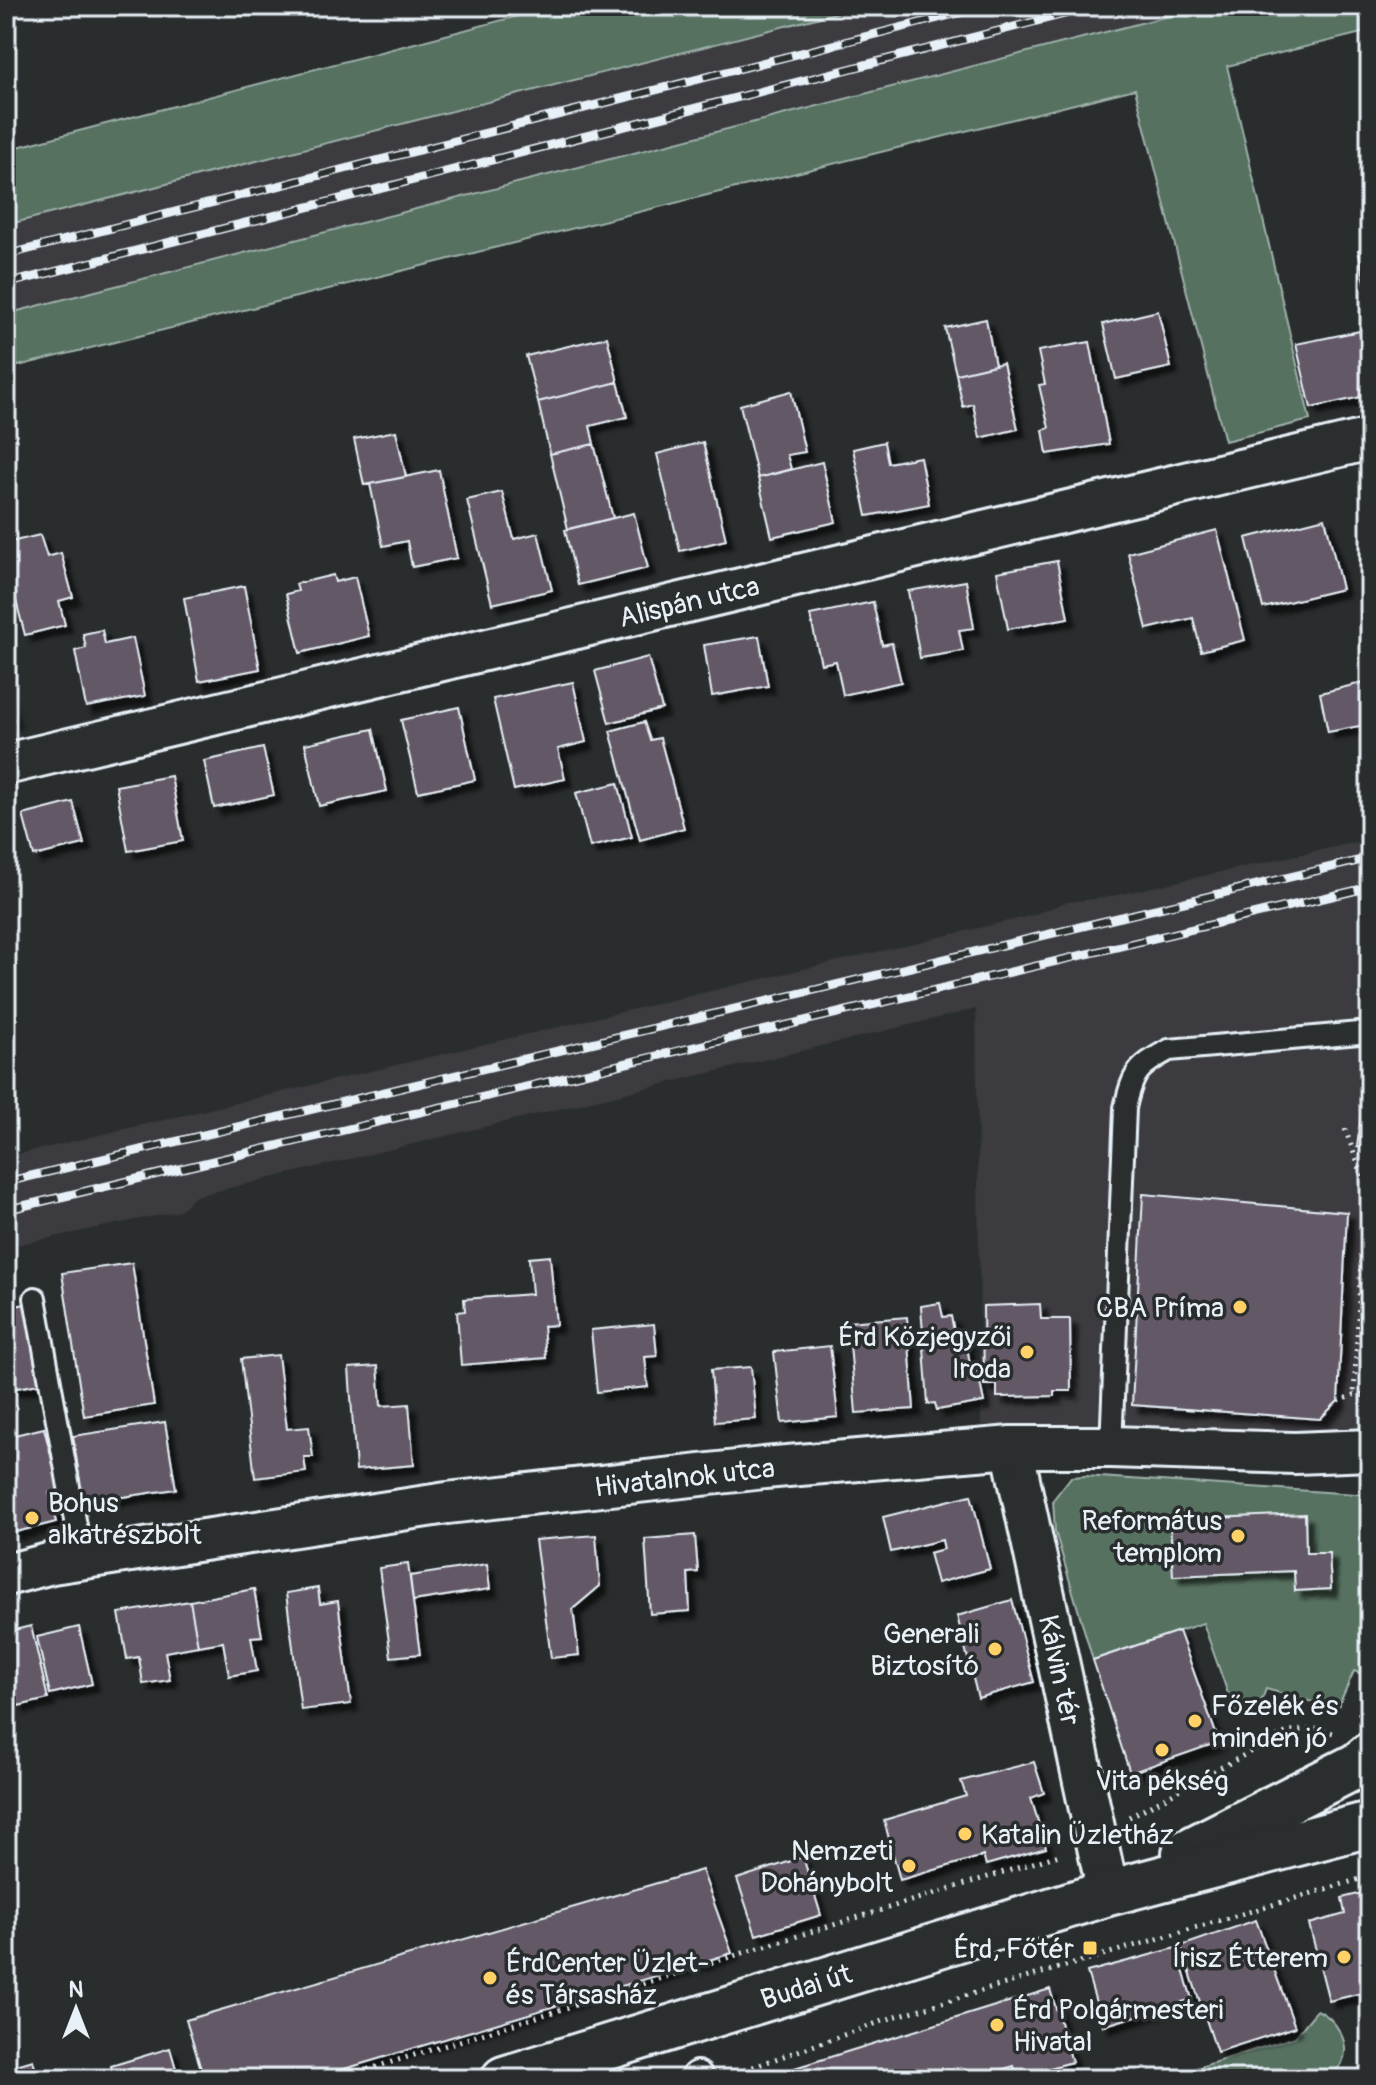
<svg xmlns="http://www.w3.org/2000/svg" width="1376" height="2085" viewBox="0 0 1376 2085" font-family="Pangolin,sans-serif">
<defs>
<filter id="shadow"><feDropShadow dx="7" dy="7" stdDeviation="2" flood-color="#0009"/></filter>
</defs>
<rect width="100%" height="100%" fill="#2a2d2e"/>
<filter id="ink" filterUnits="userSpaceOnUse"><feTurbulence type="fractalNoise" baseFrequency=".0125" numOctaves="2"/><feDisplacementMap in="SourceGraphic" scale="16" xChannelSelector="R" yChannelSelector="G"/><feConvolveMatrix kernelMatrix="1 2 1 2 8 2 1 2 1" color-interpolation-filters="sRGB"/></filter>
<g filter="url(#ink)">
<path fill="#3b3a3f" d="M864 6H1207L6 314V225Z
M1370 839V1431L981 1425 976 1009 196 1196 179 1211 6 1247V1157L1033 915 1066 902 1103 898Z"/>
<path fill="#567160" stroke="#9fb1ac" stroke-width="2" d="M556 6H864L6 225V150Z
M1207 6H1370V31L1227 66 1310 420 1225 441 1135 89 6 369V314Z
M1085 1476 1370 1495V1670L1367 1676 1354 1671 1337 1709 1266 1689 1257 1712 1237 1719 1203 1623 1093 1660 1055 1531 1053 1500 1071 1477Z
M1317 2010C1335 2018 1352 2043 1342 2063 1339 2069 1333 2074 1330 2079H1183L1187 2071 1295 2037Z"/>
<path fill="#645866" stroke="#e8f1f8" stroke-width="2" filter="url(#shadow)" d="M1370 247V303L1358 250Z
M1158 311 1171 367 1116 379 1103 324Z
M986 319 995 365 956 374 945 328Z
M1360 331 1370 375V395L1311 408 1296 344Z
M607 337 618 382 538 402 526 356Z
M1090 342 1109 444 1047 454 1043 430 1049 428 1039 385 1045 384 1038 351Z
M1003 363 1018 429 980 438 973 404 963 407 956 374Z
M618 382 627 417 590 426 594 444 550 454 538 402Z
M791 391 805 452 787 455 791 469 758 478 740 405Z
M396 431 406 477 364 485 354 439Z
M703 442 726 540 680 551 657 454Z
M884 442 888 463 920 457 929 504 867 516 853 449Z
M594 444 613 518 568 529 550 454Z
M822 462 836 522 772 537 758 478Z
M439 470 457 558 412 567 407 541 383 546 370 484Z
M502 492 514 539 538 533 552 590 492 604 467 500Z
M634 513 648 568 578 585 565 530Z
M1325 518 1342 589 1263 608 1246 538Z
M1217 530 1245 640 1201 651 1193 618 1147 629 1128 553Z
M40 535 47 557 61 553 73 597 59 601 65 625 25 635 6 563V543Z
M1057 561 1068 618 1008 629 997 572Z
M333 575 335 582 355 577 369 636 300 653 286 594 298 591 296 584Z
M966 581 974 628 959 630 963 651 920 658 908 591Z
M244 586 260 669 199 681 184 598Z
M873 602 882 645 892 643 901 682 843 695 836 661 821 664 810 615Z
M102 630 105 644 133 638 145 696 86 707 75 651 86 648 83 634Z
M759 636 768 686 712 696 704 645Z
M1370 645V680L1363 647Z
M648 657 662 709 609 723 595 671Z
M1370 681V724L1328 732 1320 693Z
M573 682 586 742 558 749 565 779 514 790 493 699Z
M6 690 13 721 6 723Z
M459 707 475 780 418 792 401 720Z
M644 722 650 740 660 738 684 828 640 840 610 731Z
M373 729 387 791 319 806 305 744Z
M263 748 274 795 214 808 204 761Z
M171 776 183 841 128 851 116 786Z
M618 783 632 837 590 847 576 793Z
M73 802 84 844 34 856 23 815Z
M1362 1108 1370 1109V1148L1357 1147Z
M1143 1194 1347 1212 1338 1401 1320 1419 1132 1405Z
M550 1256 556 1325 543 1326 546 1358 461 1365 457 1312 465 1311 464 1299 532 1294 529 1258Z
M132 1263 154 1405 84 1416 62 1273Z
M940 1303 943 1317 951 1316 955 1336 965 1335 970 1364H976L984 1402 937 1410 935 1403 928 1404 921 1306Z
M25 1304 39 1384 6 1390V1308Z
M1040 1304 1041 1319H1070L1071 1391H1054V1396L997 1397V1385H984L983 1306Z
M907 1317 914 1409 856 1413 848 1322Z
M654 1324 657 1356 645 1357 648 1387 597 1392 591 1330Z
M830 1346 838 1417 782 1423 774 1352Z
M278 1355 287 1429 309 1427 313 1457H304L306 1472 255 1478 241 1359Z
M378 1366 381 1406 409 1404 414 1465 356 1470 349 1368Z
M751 1367 756 1419 715 1422 711 1370Z
M165 1422 176 1489 83 1503 73 1436Z
M44 1428 60 1491 49 1493 56 1522 12 1533 6 1509V1437Z
M971 1495 990 1569 937 1583 929 1553 944 1549 942 1540 891 1552 883 1517Z
M1305 1514 1306 1553H1329L1331 1589 1295 1591 1294 1571 1173 1576 1170 1520Z
M596 1535 600 1586 573 1609 579 1655 551 1658 535 1540Z
M695 1535 698 1572 688 1573 690 1611 650 1614 645 1539Z
M408 1564 420 1654 391 1657 379 1568Z
M487 1564 490 1589 413 1601 410 1576Z
M318 1588 320 1604 338 1601 351 1704 301 1710 286 1593Z
M254 1589 262 1636 251 1637 257 1671 229 1676 223 1642 198 1646 190 1601Z
M1012 1600 1034 1682 978 1698 957 1616Z
M190 1601 198 1646 165 1652 170 1680 143 1684 139 1657 127 1659 119 1613Z
M31 1626 48 1699 18 1706 14 1690 6 1692V1632Z
M79 1627 92 1684 50 1694 37 1637Z
M1179 1631 1219 1742 1130 1773 1093 1660Z
M1034 1762 1044 1793 1031 1798 1046 1848 986 1865 983 1856 900 1880 884 1820 966 1796 961 1781Z
M803 1857 821 1915 756 1935 737 1879Z
M702 1870 732 1953 311 2079H204L186 2020Z
M1370 1891V1991L1329 2001 1309 1924 1345 1914 1342 1898Z
M1256 1920 1295 2027 1217 2052 1181 1946Z
M1176 1948 1192 1999 1103 2026 1087 1972Z
M1050 1989 1072 2062 1017 2077 1014 2066 971 2079H759Z
M170 2048 179 2079H114L111 2066Z
M33 2060 38 2079H6V2068Z"/>
<g fill="none" stroke-linecap="round" stroke-linejoin="round">
<defs>
<path id="service" d="M35 1298 82 1559
M1111 1447 1125 1108C1133 1073 1137 1067 1169 1050L1370 1032"/>
<path id="pedestrian" d="M697 2077 698 2079"/>
<g id="minor">
<path id="s1" d="M6 764 1370 439"/>
<path id="s2" d="M1012 1447 1108 1893"/>
<path id="s3" d="M6 1575 52 1563 447 1503 764 1468 1012 1447H1111L1295 1453 1370 1450"/>
</g>
<g id="secondary">
<path d="M1185 1853 1358 1765 1370 1755"/>
<path id="s4" d="M504 2079 1108 1893 1370 1824"/>
</g>
</defs>
<use href="#service" stroke="#e8f1f8" stroke-width="26"/>
<use href="#pedestrian" stroke="#e8f1f8" stroke-width="36"/>
<use href="#minor" stroke="#e8f1f8" stroke-width="46"/>
<use href="#secondary" stroke="#e8f1f8" stroke-width="50"/>
<path stroke="#e8f1f8" stroke-width="5" stroke-dasharray="2 6" stroke-linecap="butt" d="M1345 1129 1365 1183 1354 1395
M1338 1401 1354 1395 1370 1396
M1359 1715 1370 1699
M1129 1817 1289 1731 1317 1729 1333 1733
M730 2075 897 2016 1370 1876
M337 2079 1062 1854"/>
<use href="#service" stroke="#2a2d2e" stroke-width="20"/>
<use href="#pedestrian" stroke="#2a2d2e" stroke-width="30"/>
<use href="#minor" stroke="#2a2d2e" stroke-width="40"/>
<use href="#secondary" stroke="#2a2d2e" stroke-width="44"/>
<defs>
<path id="rail" d="M6 255 986 6
M6 284 1096 6
M6 1182 1370 858
M6 1210 1370 887"/>
</defs>
<use href="#rail" stroke="#e8f1f8" stroke-width="9"/>
<use href="#rail" stroke="#2a2d2e" stroke-width="6" stroke-dasharray="18" stroke-linecap="butt"/>
</g>
</g>
<g fill="#ffd166" stroke="#2a2d2e" stroke-width="3">
<circle cx="1240" cy="1307" r="8"/>
<circle cx="1027" cy="1352" r="8"/>
<circle cx="32" cy="1518" r="8"/>
<circle cx="1238" cy="1536" r="8"/>
<circle cx="995" cy="1649" r="8"/>
<circle cx="1195" cy="1721" r="8"/>
<circle cx="1162" cy="1750" r="8"/>
<circle cx="965" cy="1834" r="8"/>
<circle cx="909" cy="1866" r="8"/>
<rect x="1082" y="1940" width="16" height="16" rx="4"/>
<circle cx="1344" cy="1957" r="8"/>
<circle cx="490" cy="1978" r="8"/>
<circle cx="997" cy="2025" r="8"/>
</g>
<g text-anchor="middle" stroke-width="7" stroke-linejoin="round" paint-order="stroke">
<g font-size="28" fill="#e8f1f8" stroke="#2a2d2e">
<text dy="10" stroke="none"><textPath href="#s1" startOffset="702">Alispán utca</textPath></text>
<text dy="10" stroke="none"><textPath href="#s3" startOffset="686">Hivatalnok utca</textPath></text>
<text dy="10" stroke="none"><textPath href="#s2" startOffset="228">Kálvin tér</textPath></text>
<text dy="10" stroke="none"><textPath href="#s4" startOffset="316">Budai út</textPath></text>
</g>
<g font-size="28" fill="#e8f1f8" stroke="#2a2d2e" text-anchor="end">
<text x="1224" y="1317">CBA Príma</text>
<text x="1011" y="1346">Érd Közjegyzői<tspan x="1011" dy="32">Iroda</tspan></text>
<text x="48" y="1512" text-anchor="start">Bohus<tspan x="48" dy="32">alkatrészbolt</tspan></text>
<text x="1222" y="1530">Református<tspan x="1222" dy="32">templom</tspan></text>
<text x="979" y="1643">Generali<tspan x="979" dy="32">Biztosító</tspan></text>
<text x="1211" y="1715" text-anchor="start">Főzelék és<tspan x="1211" dy="32">minden jó</tspan></text>
<text x="1162" y="1790" text-anchor="middle">Vita pékség</text>
<text x="981" y="1844" text-anchor="start">Katalin Üzletház</text>
<text x="893" y="1860">Nemzeti<tspan x="893" dy="32">Dohánybolt</tspan></text>
<text x="1074" y="1958">Érd, Főtér</text>
<text x="1328" y="1967">Írisz Étterem</text>
<text x="506" y="1972" text-anchor="start">ÉrdCenter Üzlet-<tspan x="506" dy="32">és Társasház</tspan></text>
<text x="1013" y="2019" text-anchor="start">Érd Polgármesteri<tspan x="1013" dy="32">Hivatal</tspan></text>
</g>
</g>
<rect width="1376" height="2085" fill="none" stroke="#2a2d2e" stroke-width="32"/>
<rect x="16" y="16" width="1344" height="2053" fill="none" stroke="#e8f1f8" stroke-width="3" filter="url(#ink)"/>
<g transform="translate(76 2009)" stroke="#2a2d2e" stroke-width="6" paint-order="stroke">
<path d="M0-6L14 30L0 20L-14 30Z" fill="#e8f1f8"/>
<text y="-12" font-size="22" font-weight="bold" text-anchor="middle" fill="#e8f1f8">N</text>
</g>
</svg>
